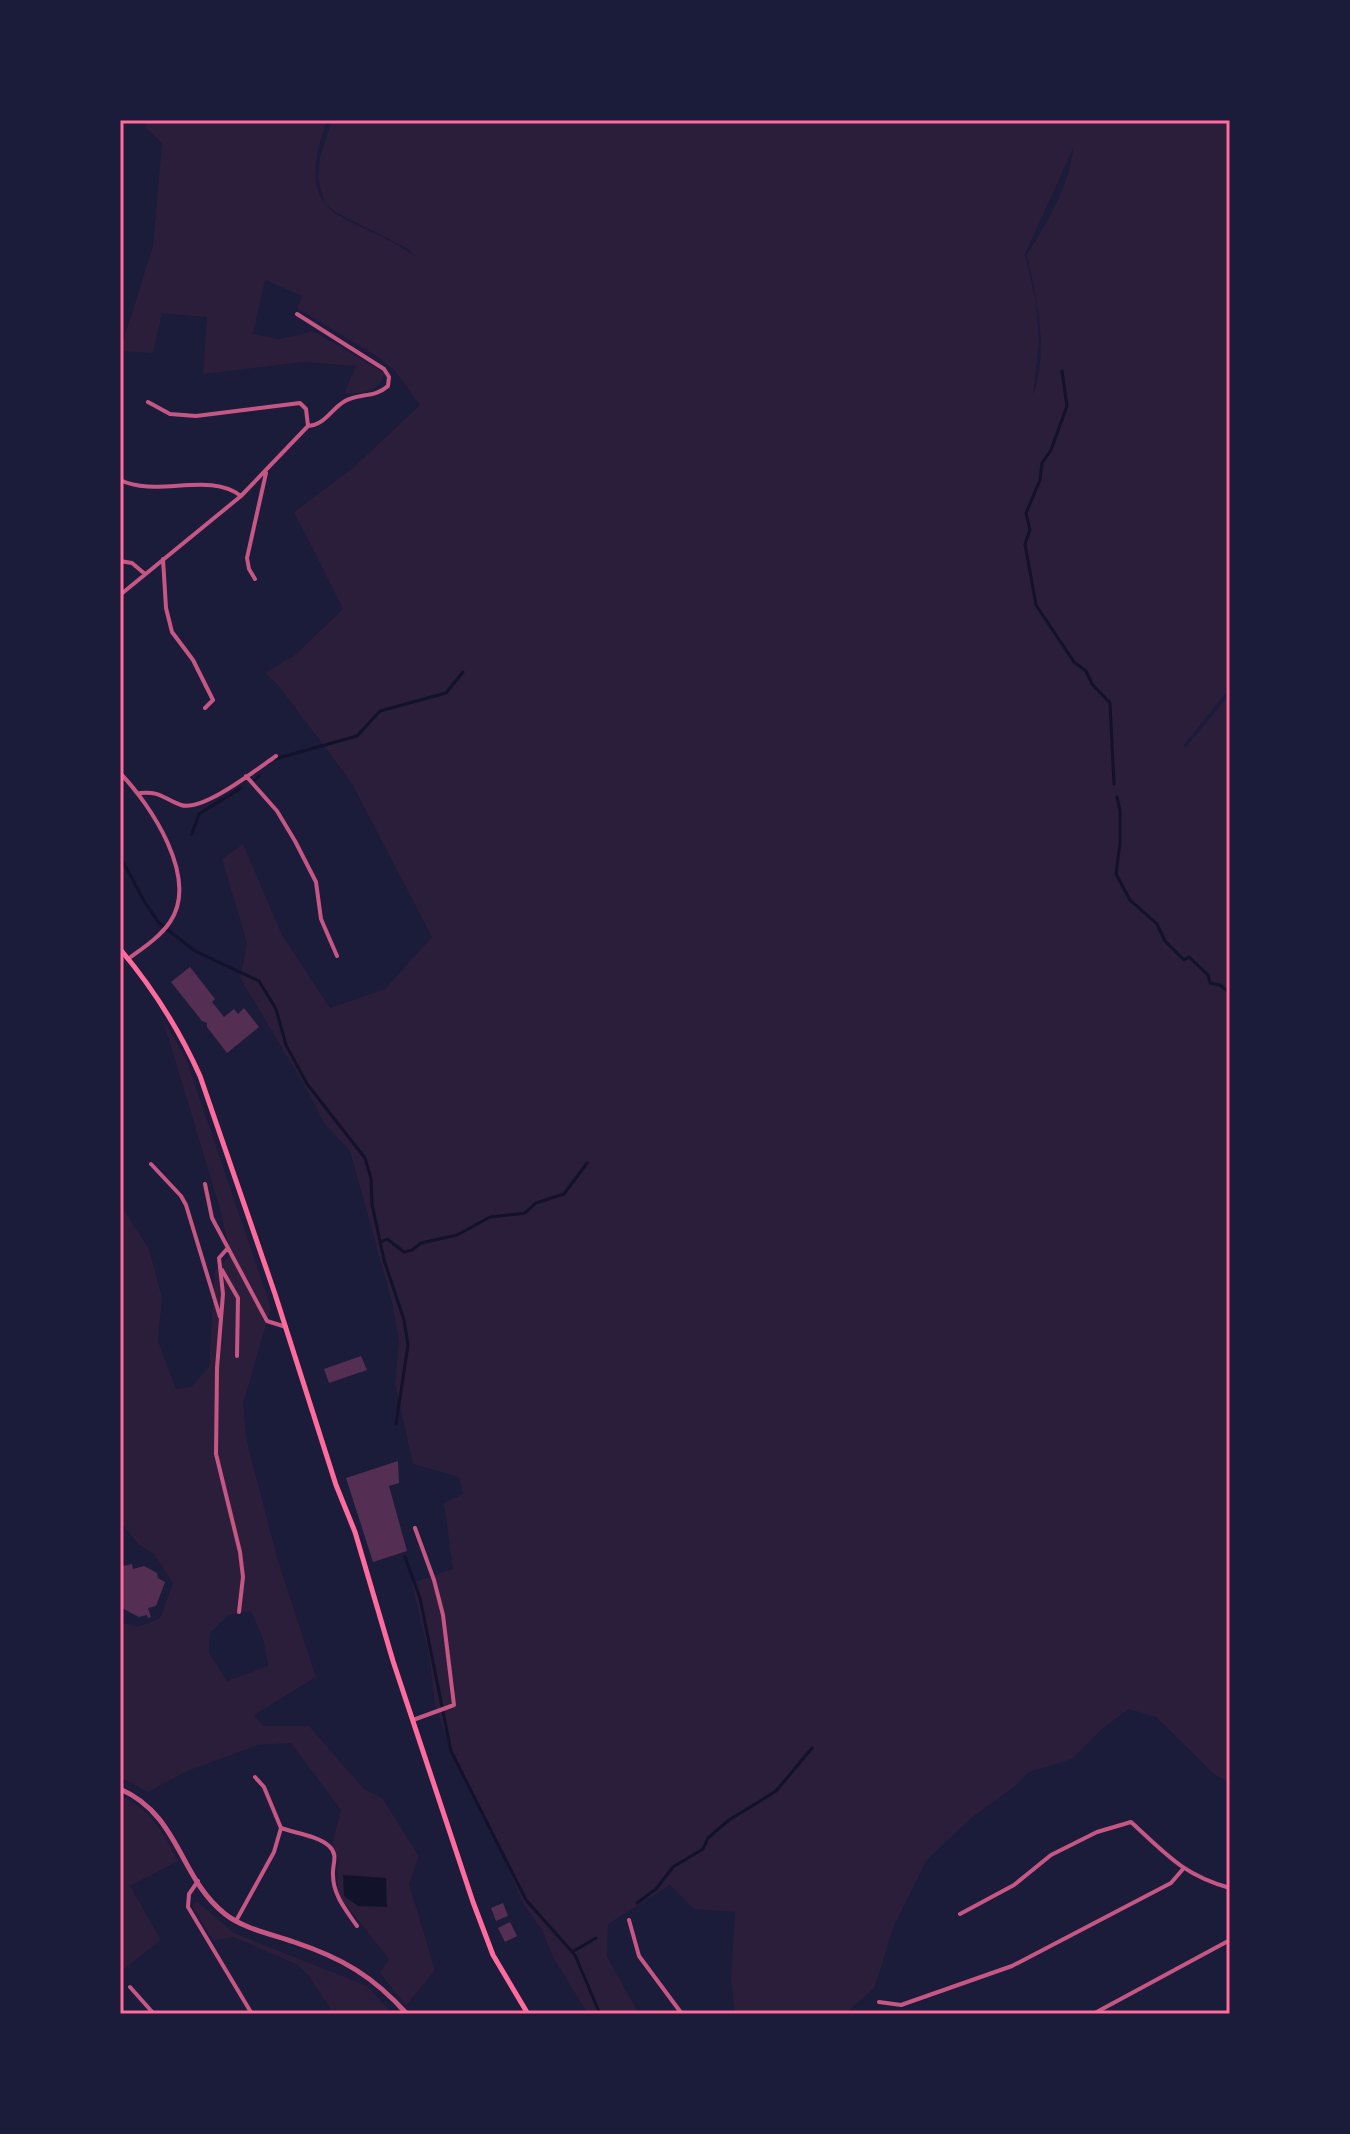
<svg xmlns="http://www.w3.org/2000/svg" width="1350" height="2134" viewBox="0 0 1350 2134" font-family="Karla,sans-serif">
<rect width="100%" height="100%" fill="#1b1b3a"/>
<path fill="#2a1e3b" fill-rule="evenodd" d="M147 120H327C290 227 349 210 415 256L408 249 337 213 325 204 318 178 320 157 332 120H1230V688L1183 746 1186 747 1230 694V1783L1214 1774 1156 1717 1129 1709 1102 1729 1072 1759 1029 1772 1014 1787 971 1818 926 1861 893 1928 875 1987 845 2014H735L731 1979 735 1912 694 1909 670 1885 608 1924 607 1957 639 2014H588L553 1957 542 1930 524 1905 487 1820 456 1764 435 1704 429 1655 412 1583 453 1569 444 1503 463 1494 459 1477 413 1464 395 1384 399 1341 392 1302 350 1151 324 1123 305 1086 240 978 247 943 222 859 243 844 282 935 330 1008 385 989 432 937 351 782 278 685 265 673 295 655 343 609 294 512 353 468 420 405 395 371 378 357 297 308 302 296 265 280 253 334 280 339 313 331 385 373C379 393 362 393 344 394L356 366 303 362 203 374 207 317 162 313 153 353 120 351 153 246 162 143 146 128ZM1073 149C1070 185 1045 225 1027 255 1037 304 1049 345 1033 396L1039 342 1036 301 1025 254Z
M163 1020 186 1058 271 1308 243 1404 247 1442 278 1561 316 1677 254 1715 264 1726H309L364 1789 382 1798 419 1856 409 1884 435 1970 406 2006 380 1973 389 1959 339 1896 337 1872 339 1860 332 1844 341 1810 291 1743 258 1745 187 1771 148 1792 120 1777V1622L138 1627 160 1618 173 1583 154 1554 138 1544 120 1521V1204L149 1249 162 1298 158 1341 176 1389 191 1387 209 1367 215 1270 231 1256 220 1209ZM251 1611 263 1638 268 1666 227 1681 209 1653 210 1633 229 1615Z
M120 1796C150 1809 164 1832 178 1861L130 1886 161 1940 120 1972Z
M197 1901 234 1933 367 1986 393 2014H334L308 1975 296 1964 233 1937 214 1941 193 1908V1904Z"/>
<path fill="#12122b" d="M343 1875 386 1878 387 1907 358 1906 344 1896Z"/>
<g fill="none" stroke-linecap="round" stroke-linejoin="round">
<path stroke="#12122b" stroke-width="3" d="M1062 371 1067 406 1051 450 1042 463 1040 480 1026 513 1030 530 1025 544 1036 605 1074 662 1086 671 1092 684 1110 703 1114 784
M275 759 357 736 380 711 446 693 463 672
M255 780 259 776
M1117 797 1120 811V843L1116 874 1130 900 1157 924 1165 941 1184 960 1189 957 1208 975 1210 983 1220 985 1230 993
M192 834 199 814 241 788
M120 856 144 901 159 923 195 951 259 981 276 1009 286 1045 307 1084 365 1158 371 1178 372 1204 384 1260 404 1320 408 1345 396 1424
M381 1242 387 1239 404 1252 412 1250 421 1243 457 1235 490 1217 525 1213 536 1203 564 1194 587 1163
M405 1557 420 1598 451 1751 526 1900 575 1955 600 2014
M637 1903 656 1889 673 1867 703 1849 708 1838 729 1820 776 1791 812 1748
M572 1952 596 1938"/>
</g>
<path fill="#542f53" d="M190 967 215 999 212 1002 224 1017 234 1009 238 1014 244 1008 259 1027 227 1053 207 1027V1023L202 1021 171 982Z
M361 1356 367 1370 329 1383 324 1369Z
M398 1461 399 1483 389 1486 407 1551 373 1562 346 1478Z
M132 1564 133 1569 144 1566 157 1573 158 1578 165 1582 156 1606 148 1608 151 1617 148 1618 147 1615 139 1617 120 1607V1573L123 1566Z
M503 1903 508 1916 496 1921 491 1908Z
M510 1922 517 1936 505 1942 498 1928Z"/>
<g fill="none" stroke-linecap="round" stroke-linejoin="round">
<path stroke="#c65784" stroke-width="4" d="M148 402 170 414 196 416 300 403 306 409 308 426
M120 480C157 498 209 471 241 496
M163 559 166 608 172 632 193 660 213 700 205 708
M120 561 132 563 145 574
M255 579 249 569 247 558 266 473
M120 595 241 496 308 426C325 425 331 409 345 401 359 393 375 398 388 386L389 377 384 369 297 314
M120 773C150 804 200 878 170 922 160 937 143 948 128 959
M246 776 277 811 295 841 316 882 321 919 337 956
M140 793C162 791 163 799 181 805 203 812 257 769 276 756
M151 1164 181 1196 186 1205 220 1317
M205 1184 212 1218 267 1321 286 1327
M227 1249 219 1258 223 1294 217 1368 216 1454 240 1552 243 1577 239 1612
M222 1270 238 1298 237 1356
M413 1720 454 1705 443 1615 434 1580 415 1528
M255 1777 264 1787 281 1828
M198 1881 189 1894 188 1907 252 2014
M960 1914 1014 1885 1051 1855 1097 1832 1131 1822C1166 1854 1183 1875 1230 1888
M629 1920 639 1956 682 2014
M236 1921 274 1852 281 1828C295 1833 318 1836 329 1846 339 1855 332 1864 333 1875 333 1895 346 1910 357 1926
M130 1987 154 2014
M879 2002 901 2005 1012 1966 1171 1883 1183 1869
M1093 2014 1230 1940"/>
<path stroke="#c65784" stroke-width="5" d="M120 1789C180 1815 179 1878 225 1914 244 1929 272 1934 294 1942 342 1958 373 1976 407 2014"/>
<path stroke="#ff6b9d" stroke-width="5" d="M120 949C153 988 179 1029 200 1076L275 1294 336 1485 355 1532 393 1661 473 1902 493 1955 528 2014"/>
</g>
<rect width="1350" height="2134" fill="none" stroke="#1b1b3a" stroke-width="244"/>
<rect x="122" y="122" width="1106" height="1890" fill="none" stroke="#ff6b9d" stroke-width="3"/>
</svg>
